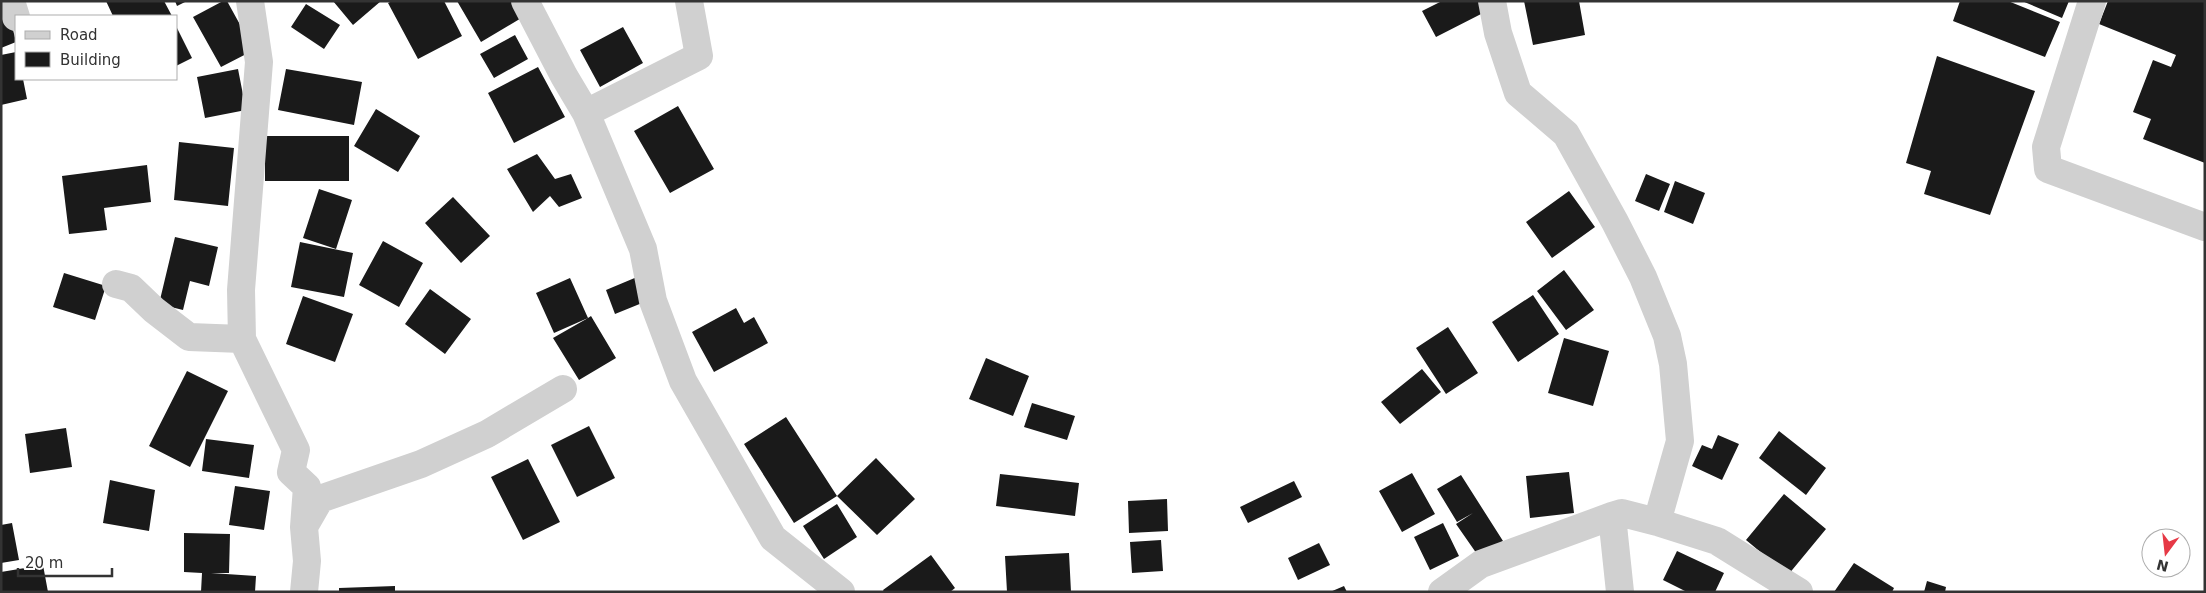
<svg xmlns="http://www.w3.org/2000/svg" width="2206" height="593" viewBox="0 0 2206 593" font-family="'DejaVu Sans',sans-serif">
<rect width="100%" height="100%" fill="#fff"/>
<path fill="#1a1a1a" d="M1 1H6L16 42 1 48Z
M106 1H164L172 16H113Z
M175 1H187L177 6Z
M223 1H227L254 50 221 67 193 17Z
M333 1H381L353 25Z
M392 1H444L462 36 418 59 388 3Z
M457 1H514L523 17 481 42Z
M1442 1H1480L1485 12 1436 37 1422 11Z
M1524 1H1579L1585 35 1533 45Z
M1960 1H2008L2060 22 2045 57 1953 21Z
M2022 1H2069L2062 18Z
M2108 1H2205V163L2143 139 2151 119 2133 112 2153 60 2171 67 2176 55 2099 24Z
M306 4 340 25 324 49 291 27Z
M176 26 192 58 176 66Z
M623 27 643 63 600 87 580 50Z
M515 35 528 59 494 78 480 54Z
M16 52V79H23L27 99 1 105V55Z
M1937 56 2035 91 1990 215 1924 194 1931 171 1906 163Z
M538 67 565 117 514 143 488 93Z
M238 69 246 110 205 118 197 77Z
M286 69 362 82 354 125 278 110Z
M678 106 714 169 670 193 634 131Z
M376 109 420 136 398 172 354 146Z
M265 136H349V181H265Z
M179 142 234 148 228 206 174 200Z
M537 154 555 179 571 174 582 198 559 207 550 196 533 212 507 169Z
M147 165 151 202 104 208 107 230 69 234 62 176Z
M1646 174 1670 184 1659 211 1635 201Z
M1675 181 1705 193 1693 224 1664 212Z
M319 189 352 200 336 249 303 238Z
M1569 191 1595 227 1552 258 1526 222Z
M453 197 490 236 461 263 425 223Z
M175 237 218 247 209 286 190 281 183 310 159 304Z
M383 241 423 263 399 307 359 285Z
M300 242 353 253 344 297 291 287Z
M1564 270 1594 310 1566 330 1537 291Z
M64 273 106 286 95 320 53 307Z
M637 277 647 301 615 314 606 290Z
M570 278 588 318 591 316 616 358 579 380 553 338 588 318 554 333 536 293Z
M430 289 471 319 445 354 405 324Z
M1533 295 1559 334 1518 362 1492 322Z
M303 296 353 314 335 362 286 344Z
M736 308 744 323 754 317 768 343 714 372 692 332Z
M1448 327 1478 373 1446 394 1416 348Z
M1564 338 1609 351 1593 406 1548 393Z
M986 358 1029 376 1013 416 969 399Z
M1422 369 1441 392 1400 424 1381 402Z
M187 371 228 391 190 467 149 446Z
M1032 403 1075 416 1067 440 1024 427Z
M786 417 837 496 794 523 744 444Z
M589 426 615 478 577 497 551 445Z
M66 428 72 467 30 473 25 434Z
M1779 431 1826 468 1806 495 1759 458Z
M1718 435 1739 444 1722 480 1692 466 1702 445 1712 449Z
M206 439 254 445 249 478 202 471Z
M876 458 915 499 877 535 837 496Z
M528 459 560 522 523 540 491 477Z
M1569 472 1574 513 1530 518 1526 476Z
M1412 473 1435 514 1402 532 1379 491Z
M1000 474 1079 483 1075 516 996 506Z
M1461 475 1503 541 1479 557 1456 524 1473 513 1457 522 1437 489Z
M110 480 155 490 149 531 103 523Z
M1294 481 1302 497 1248 523 1240 507Z
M235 486 270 491 264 530 229 525Z
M1784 494 1826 529 1788 575 1746 540Z
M1167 499 1168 531 1129 533 1128 501Z
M837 504 857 537 824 559 803 526Z
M12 523 19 560 1 563V525Z
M1443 523 1459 556 1430 570 1414 537Z
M184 533 230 534 229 573H211L256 576 255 592H201L202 573 184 572Z
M1161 540 1163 571 1132 573 1130 542Z
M1319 543 1330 565 1298 580 1288 558Z
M1677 551 1724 573 1715 592H1687L1663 580Z
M1069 553 1071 592H1007L1005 556Z
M931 555 955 588 950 592H884L883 590Z
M1854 563 1894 588 1892 592H1834Z
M43 565 48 592H1V572Z
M1927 581 1946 587 1945 592H1924Z
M395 586V592H339V588Z
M1344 586 1347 592H1330Z"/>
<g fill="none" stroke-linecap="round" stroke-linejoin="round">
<path stroke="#d0d0d0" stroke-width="28" d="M11 1 16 17
M250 1 259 62 241 290 242 339 296 450 291 472 307 487 304 527 307 561 304 592
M525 1 564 76 586 113 643 249 653 301 683 381 773 538 841 592
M2092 1 2046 147 2048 169 2205 227
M586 113 699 56 689 1
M116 284 131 288 154 310 189 337 242 339
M1612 516 1620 592
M1657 522 1717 541 1799 592
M305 525 320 499 421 464 487 434 563 389
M1442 592 1481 564 1612 516 1622 513 1657 522 1680 441 1673 364 1667 336 1643 277 1615 222 1566 134 1518 93 1498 33 1492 1"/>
</g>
<rect width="2206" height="593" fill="none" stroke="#333333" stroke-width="5"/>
<rect x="15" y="15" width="162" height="65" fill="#ffffff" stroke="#adadad"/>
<rect x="25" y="31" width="25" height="8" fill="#d0d0d0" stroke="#adadad"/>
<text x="60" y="40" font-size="15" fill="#333333">Road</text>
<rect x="25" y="52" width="25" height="15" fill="#1a1a1a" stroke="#adadad"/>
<text x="60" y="65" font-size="15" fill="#333333">Building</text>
<g transform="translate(2166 553) rotate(195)"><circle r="24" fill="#ffffff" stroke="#adadad"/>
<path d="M0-4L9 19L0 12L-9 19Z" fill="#e63946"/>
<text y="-8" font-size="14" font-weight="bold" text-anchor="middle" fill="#333333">N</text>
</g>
<path d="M18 568v8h94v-8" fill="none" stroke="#333333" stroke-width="2.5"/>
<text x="25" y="568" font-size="15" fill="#333333" stroke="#ffffff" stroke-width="4" paint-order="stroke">20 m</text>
</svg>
